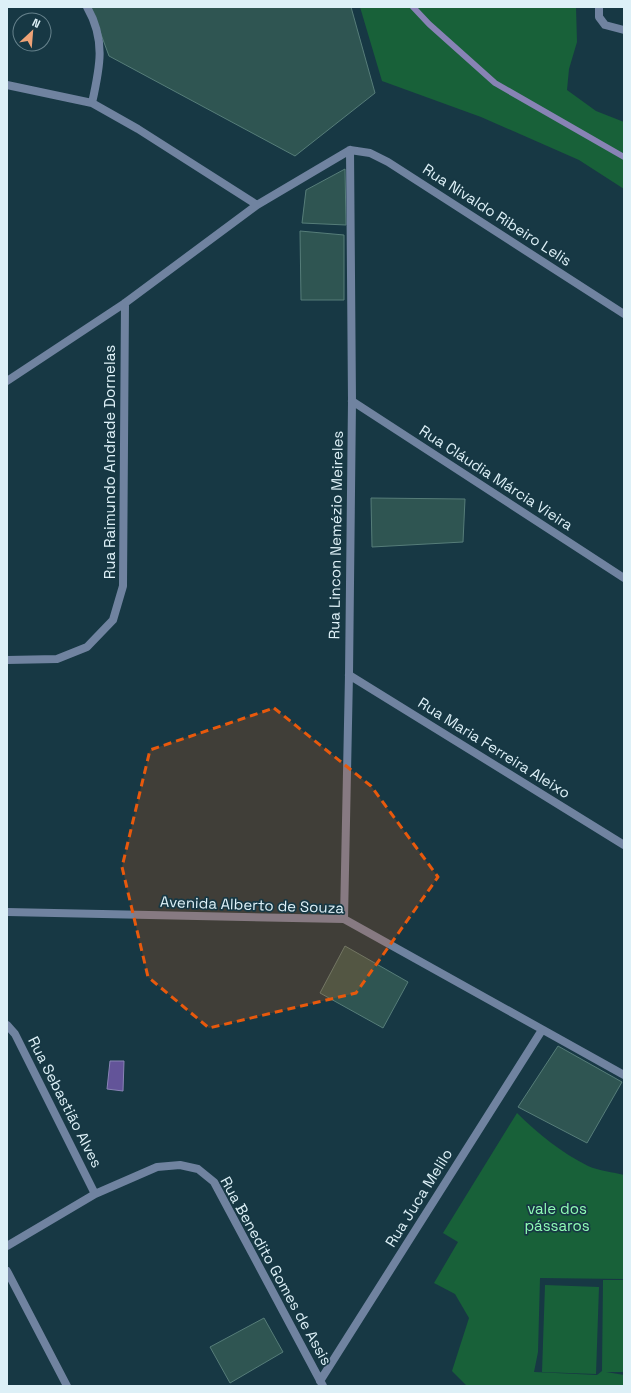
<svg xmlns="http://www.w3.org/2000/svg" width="631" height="1393" viewBox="0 0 631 1393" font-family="'Space Grotesk',sans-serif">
<rect width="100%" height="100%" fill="#173844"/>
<path fill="#186139" d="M360 7H576L577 42 569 69 567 90 596 111 624 122V189L579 160 481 117 382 81Z
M517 1113C538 1134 562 1153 588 1166 599 1171 613 1172 624 1175V1279L540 1278 538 1352 534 1372 597 1375 602 1371 603 1280H624V1372H606L624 1375V1386H467L452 1371 469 1318 455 1294 434 1283 458 1242 443 1233Z
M545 1285 599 1287 596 1374 542 1372Z"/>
<path fill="#635499" stroke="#8883b5" d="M110 1061H124L123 1091 107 1089Z"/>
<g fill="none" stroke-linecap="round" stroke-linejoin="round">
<path stroke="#8883b5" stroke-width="6" d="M413 7 429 24 495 83 624 157"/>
</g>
<path fill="#2f5552" stroke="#567d79" d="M91 7H351L375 93 295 156 109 56Z
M345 169 346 225 302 223 306 190Z
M300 231 344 235V300H301Z
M371 498 465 499 463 542 372 547Z
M345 946 408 982 383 1028 320 993Z
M558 1046 622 1082 587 1143 518 1107Z
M264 1318 283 1352 230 1383 210 1347Z"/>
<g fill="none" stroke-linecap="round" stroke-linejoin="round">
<path stroke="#7083a0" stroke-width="8" d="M87 7C106 40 100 67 92 103L138 129 257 205
M599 7V17L605 25 624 30
M7 85 92 103
M350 150 370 153 388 162 624 314
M7 381 125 303 257 205 350 150
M352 401 624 578
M7 660 57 659 87 647 113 620 123 586 125 303
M349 675 624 845
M7 912 344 919 624 1075
M344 919 349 675 352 401 350 150
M7 1025 15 1034 95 1194
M7 1246 95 1194 157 1167 180 1165 198 1169 214 1182 323 1386
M7 1271 67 1386
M320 1381 542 1030"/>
</g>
<path fill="#e8590c" fill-opacity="0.2" stroke="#e8590c" stroke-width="3" stroke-dasharray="8 5" stroke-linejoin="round" d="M274 708 371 786 438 877 356 993 209 1028 148 977 122 867 150 750Z"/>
<g text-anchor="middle" stroke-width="3.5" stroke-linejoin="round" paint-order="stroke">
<g font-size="15" fill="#ddf0f7" stroke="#173844">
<text transform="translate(497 215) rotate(33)" y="5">Rua Nivaldo Ribeiro Lelis</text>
<text transform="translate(110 462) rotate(-90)" y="5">Rua Raimundo Andrade Dornelas</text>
<text transform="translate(496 478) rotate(33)" y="5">Rua Cláudia Márcia Vieira</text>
<text transform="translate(336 535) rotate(-89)" y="5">Rua Lincon Nemézio Meireles</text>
<text transform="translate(494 748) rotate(32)" y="5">Rua Maria Ferreira Aleixo</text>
<text transform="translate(252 905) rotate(2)" y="5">Avenida Alberto de Souza</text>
<text transform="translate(65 1102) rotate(63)" y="5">Rua Sebastião Alves</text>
<text transform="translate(419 1198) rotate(-58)" y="5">Rua Juca Melilo</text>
<text transform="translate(276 1271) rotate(61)" y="5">Rua Benedito Gomes de Assis</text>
</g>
<g font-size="15" fill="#90fcb6" stroke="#173844">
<text x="557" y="1214">vale dos<tspan x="557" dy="17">pássaros</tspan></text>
</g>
</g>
<rect width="631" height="1393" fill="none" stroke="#ddf0f7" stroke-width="16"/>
<g transform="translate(32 32) rotate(26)"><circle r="19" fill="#173844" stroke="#66828c"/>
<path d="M0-3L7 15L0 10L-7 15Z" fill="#efa377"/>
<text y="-6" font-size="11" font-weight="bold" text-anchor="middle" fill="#ddf0f7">N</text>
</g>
</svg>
